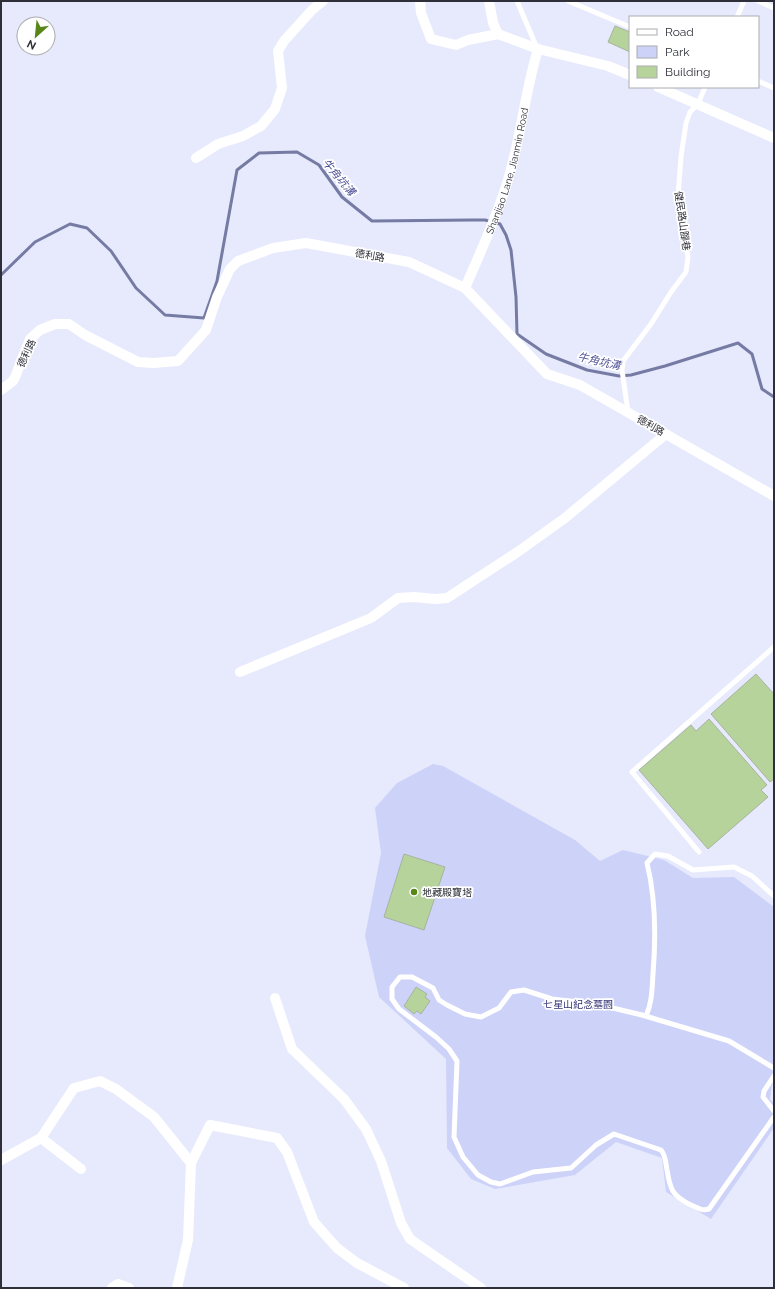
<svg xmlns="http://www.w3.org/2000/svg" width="775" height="1289" viewBox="0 0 775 1289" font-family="Raleway,'Noto Sans TC',sans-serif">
<rect width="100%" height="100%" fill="#e7eafc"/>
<path fill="#cdd2f9" d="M433 764 443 766 575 840 600 861 623 850 664 860 693 878 734 877 774 907V1082L772 1085 770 1099 774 1104V1128L711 1219 666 1192 662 1158 616 1142 575 1175 495 1189 471 1179 447 1148 446 1059 379 997 365 936 381 853 375 808 397 783Z"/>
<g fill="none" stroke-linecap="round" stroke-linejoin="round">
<path stroke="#767ba4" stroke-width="3" d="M1 275 35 242 70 224 87 228 111 251 136 288 165 315 204 318 217 281 237 170 259 153 297 152 319 165 342 197 372 221 472 220H485L500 224 506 235 511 250 516 297 517 334 546 354 587 370 619 376 631 375 665 366 738 343 752 354 762 389 774 397"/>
</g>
<path fill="#b5d39b" stroke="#a8b39f" d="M615 26 630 32V52L608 42Z
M756 674 774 694V779L770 782 711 714Z
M709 719 767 785 761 790 768 797 708 849 639 770 691 725 696 731Z
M404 854 445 867 424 930 384 917Z
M416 987 427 994 425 997 430 1001 421 1014 417 1011 414 1014 404 1006Z"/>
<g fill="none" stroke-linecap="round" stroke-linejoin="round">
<path stroke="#fff" stroke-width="5" d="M517 1 537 48
M568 1 630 27
M758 1 774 8
M737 17 744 1
M758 81 774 88
M628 412 622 370 623 361 651 324 671 292 686 272 688 257 678 196 681 157 686 123 690 112 698 104 705 87
M699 852 632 772 774 647
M646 1016C652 1003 652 989 653 974 656 937 656 899 647 863L655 854 668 856 693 870 734 867 752 876 774 896
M774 1068 729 1041 642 1015 596 1004 552 999 524 990 511 992 499 1008 481 1017 465 1014 447 1005 439 1000 433 988 412 977H400L392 987V999L399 1009 436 1037 449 1049 457 1061 454 1137 463 1157 478 1175 491 1182 500 1184 533 1172 571 1168 596 1145 614 1134 661 1150C665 1155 665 1158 666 1164 670 1187 669 1194 691 1205 698 1208 701 1211 709 1209L774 1117
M774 1076 764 1091 763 1097 774 1111"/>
<g stroke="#fff" stroke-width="10">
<path d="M420 1 421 13 431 39 456 45 468 40 498 34"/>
<path d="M538 49 608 66 630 75"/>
<path d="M658 87 774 138"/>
<path d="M196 158 218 144 243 136 261 126 275 109 282 88 278 51 284 41 312 10 323 1"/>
<path id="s1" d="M465 288C480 253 497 217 508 180 521 137 525 92 538 49L498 34 493 23 489 1"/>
<path d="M1 390 13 381 16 375 22 359 30 339 40 330 55 324H69L85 335 138 362 154 363 178 361 206 330 217 297 230 269 238 261 273 248 306 243 409 262 465 288 547 374 580 385 774 496"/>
<path d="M240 672 371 618 398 598 414 597 435 599 447 598 519 551 565 518 666 434"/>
<path d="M275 998 292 1049 344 1099 366 1129 381 1161 401 1223 410 1239 481 1288"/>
<path d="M41 1138 81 1169"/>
<path d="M1 1160 41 1138 74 1088 100 1081 116 1089 154 1117 191 1163"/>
<path d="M112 1288 118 1284 129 1288"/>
<path d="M177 1288 188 1240 191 1163 210 1125 277 1138 287 1152 314 1222 337 1248 357 1263 404 1288"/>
</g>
</g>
<circle fill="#588617" stroke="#fff" stroke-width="1.5" cx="414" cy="892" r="4"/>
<g text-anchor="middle" stroke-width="3.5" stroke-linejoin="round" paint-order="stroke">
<g font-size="10" fill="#2e2f38" stroke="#fff">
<text dy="4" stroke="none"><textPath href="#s1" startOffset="125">Shanjiao Lane, Jianmin Road</textPath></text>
<text transform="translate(683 221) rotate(82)" y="4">健民路山腳巷</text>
<text transform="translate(370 255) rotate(10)" y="4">德利路</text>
<text transform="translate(26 353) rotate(-65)" y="4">德利路</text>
<text transform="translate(651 425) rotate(30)" y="4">德利路</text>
</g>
<g font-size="10" fill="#2e2f38" stroke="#fff" text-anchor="start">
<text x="422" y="896">地藏殿寶塔</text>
</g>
<g font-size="10" fill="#333276" stroke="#fff">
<text x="578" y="1008">七星山紀念墓園</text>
</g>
<g font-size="11" font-style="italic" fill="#4c4e95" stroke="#fff">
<text transform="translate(339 177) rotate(50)" y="4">牛角坑溝</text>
<text transform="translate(599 361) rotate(13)" y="4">牛角坑溝</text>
</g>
</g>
<rect width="775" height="1289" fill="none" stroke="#2e2f38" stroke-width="4"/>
<rect x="629" y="16" width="130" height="72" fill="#ffffff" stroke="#abacaf"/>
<rect x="637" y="29" width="20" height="6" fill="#ffffff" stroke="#abacaf"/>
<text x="665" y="36" font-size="12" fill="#2e2f38">Road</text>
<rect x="637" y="46" width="20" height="12" fill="#cdd2f9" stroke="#abacaf"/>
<text x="665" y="56" font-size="12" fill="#2e2f38">Park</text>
<rect x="637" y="66" width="20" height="12" fill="#b5d39b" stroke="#abacaf"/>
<text x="665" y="76" font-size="12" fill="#2e2f38">Building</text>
<g transform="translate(36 36) rotate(207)"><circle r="19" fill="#ffffff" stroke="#abacaf"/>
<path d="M0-3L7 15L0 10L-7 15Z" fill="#588617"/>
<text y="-6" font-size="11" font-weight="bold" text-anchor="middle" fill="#2e2f38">N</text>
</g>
</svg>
